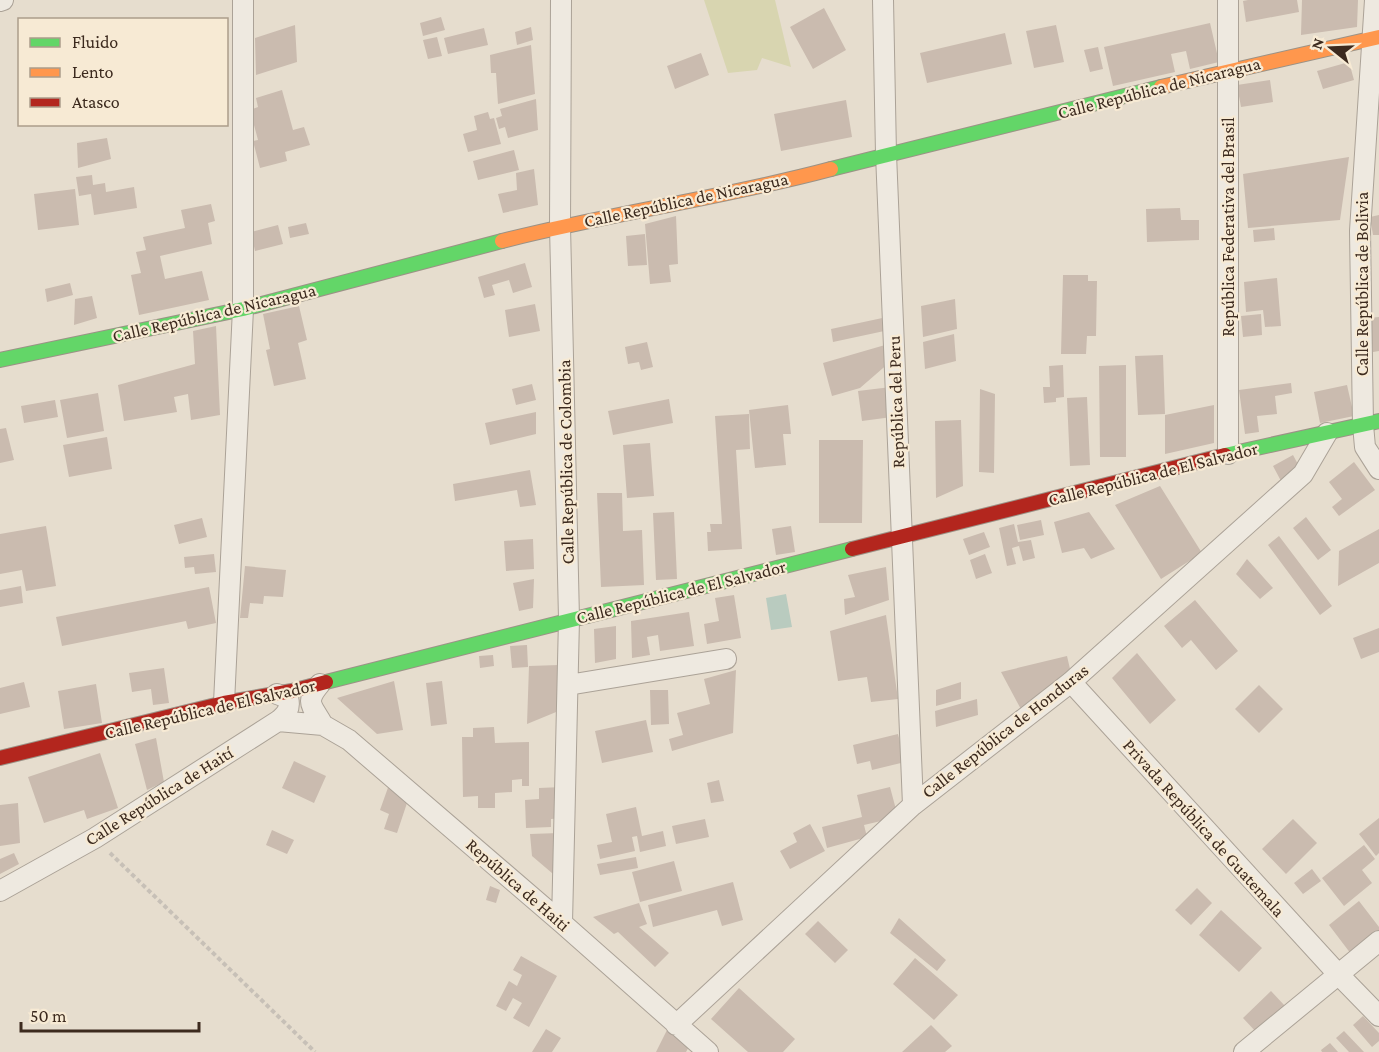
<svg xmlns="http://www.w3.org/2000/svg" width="1379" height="1052" viewBox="0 0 1379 1052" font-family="'Crimson Pro',serif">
<rect width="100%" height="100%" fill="#e6ddce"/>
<path fill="#d8d5b0" d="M704 0H775L791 67 762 58 757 70 728 73Z"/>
<path fill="#b9cbbf" d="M786 594 792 627 771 630 766 598Z"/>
<path fill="#cabbaf" d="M1248 0H1297L1299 12 1246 22 1243 1Z
M1302 0H1358L1357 27 1301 35Z
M824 8 846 50 813 69 790 27Z
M441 17 445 30 423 36 420 23Z
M1210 23 1219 62 1190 69 1186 51 1171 54 1175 72 1113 86 1104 47Z
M295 25 297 62 256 75 255 38Z
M1056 25 1064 62 1034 68 1026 31Z
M531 27 533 40 517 45 515 32Z
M484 28 488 45 448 54 444 38Z
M1005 33 1012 64 927 83 920 53Z
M437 37 442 56 428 59 423 40Z
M531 45 535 94 498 104 496 73H491L490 55Z
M1098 47 1103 69 1090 72 1084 50Z
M701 53 709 75 675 89 667 66Z
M1349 62 1354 80 1323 89 1317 71Z
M1270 80 1273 102 1241 107 1237 85Z
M282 90 293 130 304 127 310 145 285 152 287 161 260 168 253 141 258 140 250 110 258 107 256 98Z
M536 99 538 130 508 138 505 127 499 129 496 118 502 116 500 109Z
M846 100 852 137 781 151 774 114Z
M488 112 490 119 494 118 501 144 468 152 463 134 477 130 474 116Z
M107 138 111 159 78 168 77 143Z
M514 150 519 170 478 180 473 161Z
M1349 157 1340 220 1248 228 1243 174Z
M534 169 538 205 503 213 498 194 517 190 516 173Z
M92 175 93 185 105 183 106 192 134 187 137 208 94 215 91 194 79 196 76 177Z
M75 189 79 225 38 230 34 194Z
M211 204 215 221 208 223 212 244 160 256 165 279 202 271 209 300 139 315 131 275 141 273 136 252 146 250 143 237 185 228 181 210Z
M1180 208 1181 220H1199V240L1147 242 1146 209Z
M1379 215V235H1373L1370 217Z
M676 216 678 264 669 265 671 282 650 284 645 224Z
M306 223 309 234 290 238 288 227Z
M278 225 283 244 255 251 251 232Z
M1274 228 1275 240 1254 242 1253 230Z
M645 234 647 265 628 266 626 236Z
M525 263 532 287 513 293 509 280 492 285 495 295 484 298 478 277Z
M1063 275H1088V281H1097L1096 336H1087L1086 354H1061Z
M1277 278 1281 326 1265 327 1263 310 1246 312 1244 282Z
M70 283 73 295 47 302 45 289Z
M92 296 97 318 74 325 75 299Z
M955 299 957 329 923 337 921 306Z
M535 304 540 331 509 337 505 310Z
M299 306 307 340 298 343 306 379 274 386 266 350 270 349 263 314Z
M1261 314 1262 335 1243 337 1241 316Z
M887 317 889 330 833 342 831 329Z
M1379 317V351L1373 352 1369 318Z
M216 326 220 415 191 420 188 394 174 397 177 412 124 421 118 385 195 364 193 331Z
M954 334 956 361 925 369 923 342Z
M647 342 653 367 641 370 639 362 628 364 625 347Z
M885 345 890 362 860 388 832 396 823 363Z
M1163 355 1165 414 1138 415 1135 356Z
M1063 365 1064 397 1056 398V402L1044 403 1043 387H1050L1049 366Z
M1126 365V457H1100L1099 366Z
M1291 383 1292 393 1275 396 1277 414 1257 416 1259 432 1245 434 1239 390Z
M532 384 536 400 516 405 512 389Z
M1347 385 1354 416 1320 423 1314 392Z
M891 387 892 417 862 421 858 391Z
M980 389 995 394 994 473 979 472Z
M98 393 104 431 67 438 60 400Z
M1087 397 1090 465 1070 466 1067 398Z
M669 399 673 423 613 435 608 411Z
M55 400 58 417 24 423 21 406Z
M788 405 791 434H783L786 465 755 468 749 410Z
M1214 405V443L1165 454V415Z
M536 412V434L490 445 485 423Z
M749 414 750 449 736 450 742 549 708 551 707 532H711L710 524H722L715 416Z
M961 420 963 486 936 498 935 421Z
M6 428 14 460 0 463V429Z
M107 437 112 469 69 477 63 445Z
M819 440H863L862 523H819Z
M650 443 654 496 627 498 623 445Z
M1293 455 1301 470 1281 481 1273 466Z
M1354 462 1375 490 1339 516 1332 507 1342 499 1329 482Z
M530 470 536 505 520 507 517 490 455 501 453 484Z
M1160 486 1202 553 1161 579 1115 505Z
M597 493H622L623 531 642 530 644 585 601 587Z
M674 512 677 579 656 580 653 513Z
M1089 512 1115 549 1091 559 1084 548 1062 553 1054 522Z
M1306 517 1331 550 1318 560 1293 528Z
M202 518 207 537 179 544 174 525Z
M1041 520 1044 535 1020 540 1017 525Z
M1014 524 1018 542 1031 540 1035 558 1023 561 1019 546 1012 548 1016 564 1007 566 999 528Z
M46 526 56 586 26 591 22 570 0 574V534Z
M791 526 795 552 776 555 772 529Z
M1379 529V563L1338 586 1339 551Z
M984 532 990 547 969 555 963 539Z
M1279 536 1332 606 1320 615 1268 545Z
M533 539 534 569 506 571 504 541Z
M214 554 216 572 195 574 194 567 185 568 184 557Z
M985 554 992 573 976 579 970 560Z
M1247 559 1273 588 1260 599 1236 574Z
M245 566 286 570 283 597 264 596 263 604 250 603 248 618H240Z
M886 567 889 600 845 615 844 599 855 597 848 575Z
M534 579 533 608 519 611 513 583Z
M21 586 23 603 0 607V590Z
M209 587 216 623 188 629 186 621 62 646 56 617Z
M734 595 741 638 707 644 704 624 719 621 715 598Z
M1195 600 1238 651 1216 670 1191 640 1182 648 1164 626Z
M689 612 694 646 660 651 658 635 647 637 650 655 632 658 631 621Z
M886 615 898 699 871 702 867 677 838 681 830 631Z
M616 626V659L595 663 594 629Z
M1379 628V652L1361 659 1353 638Z
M527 645 528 667 512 668 510 646Z
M1137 653 1176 700 1150 724 1112 678Z
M493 655 494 666 480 668 479 656Z
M1067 656 1070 669 1023 713 1001 672Z
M559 665 561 710 527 724 529 666Z
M164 668 169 703 153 705 151 689 132 692 129 673Z
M736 670 733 733 672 751 669 739 683 735 677 713 710 704 704 679Z
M394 681 403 730 377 734 337 698Z
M442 681 447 724 431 726 426 683Z
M24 682 30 707 0 714V688Z
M961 682V699L936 706V690Z
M96 684 102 723 64 729 58 691Z
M1259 685 1283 709 1259 733 1235 709Z
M650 690H668L669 724 651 725Z
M977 699 978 715 936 727 935 711Z
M646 720 653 752 602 763 595 731Z
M494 727 495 743 529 742V786H522V779L512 780V792L495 793V808H478V796L463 797 462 737H473V728Z
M898 734 905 762 872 770 870 761 857 764 853 745Z
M156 738 164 782 147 790 135 744Z
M100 753 118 808 87 819 84 810 44 823 28 777Z
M294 761 326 776 314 803 282 788Z
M719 780 724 801 711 803 707 783Z
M390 782 408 800 397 833 384 829 389 814 380 810Z
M562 787 564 818 551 819V827L526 828 525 800 539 799V788Z
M890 787 898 817 864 825 867 837 827 848 822 827 862 817 857 795Z
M18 803 20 843 0 846V805Z
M636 807 642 836 663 831 666 846 640 852 637 836 632 837 635 851 600 859 597 845 612 842 606 814Z
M1379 818V853L1376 856 1359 834Z
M705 819 709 837 676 844 672 826Z
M1293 819 1317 843 1286 874 1262 849Z
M810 824 825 851 790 869 780 851 797 842 793 833Z
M272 830 294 840 287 854 266 845Z
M559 833V879L532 856 530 834Z
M1364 845 1375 859 1362 870 1372 883 1344 906 1322 878Z
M14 853 19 864 0 874V859Z
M636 857 638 868 600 875 597 864Z
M674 861 682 891 640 902 632 872Z
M1312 869 1321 881 1303 894 1294 883Z
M733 882 743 920 722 926 717 910 653 927 648 905Z
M490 886 500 890 496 903 486 900Z
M1197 888 1212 903 1191 925 1175 910Z
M1359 901 1379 927V932L1351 954 1329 925Z
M639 903 647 924 639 927 669 953 655 967 618 932 614 934 593 917Z
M1221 910 1262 948 1239 972 1199 935Z
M899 918 946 960 937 971 890 933Z
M818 921 848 950 835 963 805 934Z
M521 956 557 976 529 1027 513 1018 522 1003 513 998 506 1011 496 1006 509 981 517 986 522 975 513 970Z
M915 958 958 995 934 1020 893 984Z
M739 988 795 1039 783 1052H748L711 1019Z
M1271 991 1285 1006 1257 1033 1243 1018Z
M1363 1016 1379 1033V1041L1372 1047 1353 1025Z
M670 1024 692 1041 686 1052H656Z
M931 1025 952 1046 945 1052H902Z
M546 1029 561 1038 552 1052H532Z
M1344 1031 1364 1052H1349L1336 1038Z
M1330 1043 1338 1052H1322L1321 1050Z"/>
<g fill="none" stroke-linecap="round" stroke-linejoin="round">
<defs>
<path id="street" d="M561 0 560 226 569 619 562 923
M883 0 886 154 913 805
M1228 0V454
M1375 0 1360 231 1363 425 1365 447 1379 469
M0 1 3 0
M1071 682 1338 974 1379 1016
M320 684C304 703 312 705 323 725
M568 685 726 659
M224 703 243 309V0
M278 721 323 725 349 740 562 923 708 1052
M0 891 95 838 278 721C286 715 291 709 288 698L277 694
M676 1025 913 805 1071 682 1303 474 1327 433
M1244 1052 1379 941"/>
<path id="fast" d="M831 169 1161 87
M0 360 243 309 502 241
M1225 455 1379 421
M326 682 852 549"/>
<path id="slow" d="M1161 87 1379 37
M502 241C611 213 723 198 831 169"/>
<path id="jam" d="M852 549 1225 455
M0 758 224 703 292 691 326 682"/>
</defs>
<use href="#street" stroke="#aba297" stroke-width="22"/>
<use href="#fast" stroke="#9b9286" stroke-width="16"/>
<use href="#slow" stroke="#9b9286" stroke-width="16"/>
<use href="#jam" stroke="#9b9286" stroke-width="16"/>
<path stroke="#c7c0b7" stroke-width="4" stroke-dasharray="4.5 3" stroke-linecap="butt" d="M110 853 315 1052"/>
<use href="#street" stroke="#eee9e0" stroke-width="20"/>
<use href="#fast" stroke="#63d668" stroke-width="14"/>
<use href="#slow" stroke="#ff974d" stroke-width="14"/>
<use href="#jam" stroke="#b3261e" stroke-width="14"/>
</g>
<g text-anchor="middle" stroke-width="4.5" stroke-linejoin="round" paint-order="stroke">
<g font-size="18" fill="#3c2a1e" stroke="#f7ead4">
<text transform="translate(1159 88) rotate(-14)" y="6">Calle República de Nicaragua</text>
<text transform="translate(686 200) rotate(-12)" y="6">Calle República de Nicaragua</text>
<text transform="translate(1228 227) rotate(-90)" y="6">República Federativa del Brasil</text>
<text transform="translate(1362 284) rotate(-90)" y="6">Calle República de Bolivia</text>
<text transform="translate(214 313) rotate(-13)" y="6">Calle República de Nicaragua</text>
<text transform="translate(896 402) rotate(-92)" y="6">República del Peru</text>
<text transform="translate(566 462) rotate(-91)" y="6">Calle República de Colombia</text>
<text transform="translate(1153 474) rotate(-14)" y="6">Calle República de El Salvador</text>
<text transform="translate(681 592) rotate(-14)" y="6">Calle República de El Salvador</text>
<text transform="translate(210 709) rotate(-13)" y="6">Calle República de El Salvador</text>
<text transform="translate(1005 731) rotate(-38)" y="6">Calle República de Honduras</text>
<text transform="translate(159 796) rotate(-32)" y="6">Calle República de Haití</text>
<text transform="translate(1204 828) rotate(48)" y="6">Privada República de Guatemala</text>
<text transform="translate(518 885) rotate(41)" y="6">República de Haiti</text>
</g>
</g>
<rect x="18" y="18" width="210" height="108" fill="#f7ead4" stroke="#ac9d8b" stroke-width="1.5"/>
<rect x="30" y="38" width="30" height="9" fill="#63d668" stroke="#ac9d8b" stroke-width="1.5"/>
<text x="72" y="48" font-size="18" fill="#3c2a1e">Fluido</text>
<rect x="30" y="68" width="30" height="9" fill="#ff974d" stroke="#ac9d8b" stroke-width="1.5"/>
<text x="72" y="78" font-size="18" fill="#3c2a1e">Lento</text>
<rect x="30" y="98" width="30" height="9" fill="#b3261e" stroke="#ac9d8b" stroke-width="1.5"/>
<text x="72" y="108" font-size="18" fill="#3c2a1e">Atasco</text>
<g transform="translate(1331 48) rotate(288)" stroke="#f7ead4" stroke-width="4.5" paint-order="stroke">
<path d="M0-4.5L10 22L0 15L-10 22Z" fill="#3c2a1e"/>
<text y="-9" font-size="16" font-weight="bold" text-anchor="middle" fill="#3c2a1e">N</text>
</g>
<path d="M21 1022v9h178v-9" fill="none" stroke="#3c2a1e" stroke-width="3"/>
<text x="30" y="1022" font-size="18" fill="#3c2a1e" stroke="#f7ead4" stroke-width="4.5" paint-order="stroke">50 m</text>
</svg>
